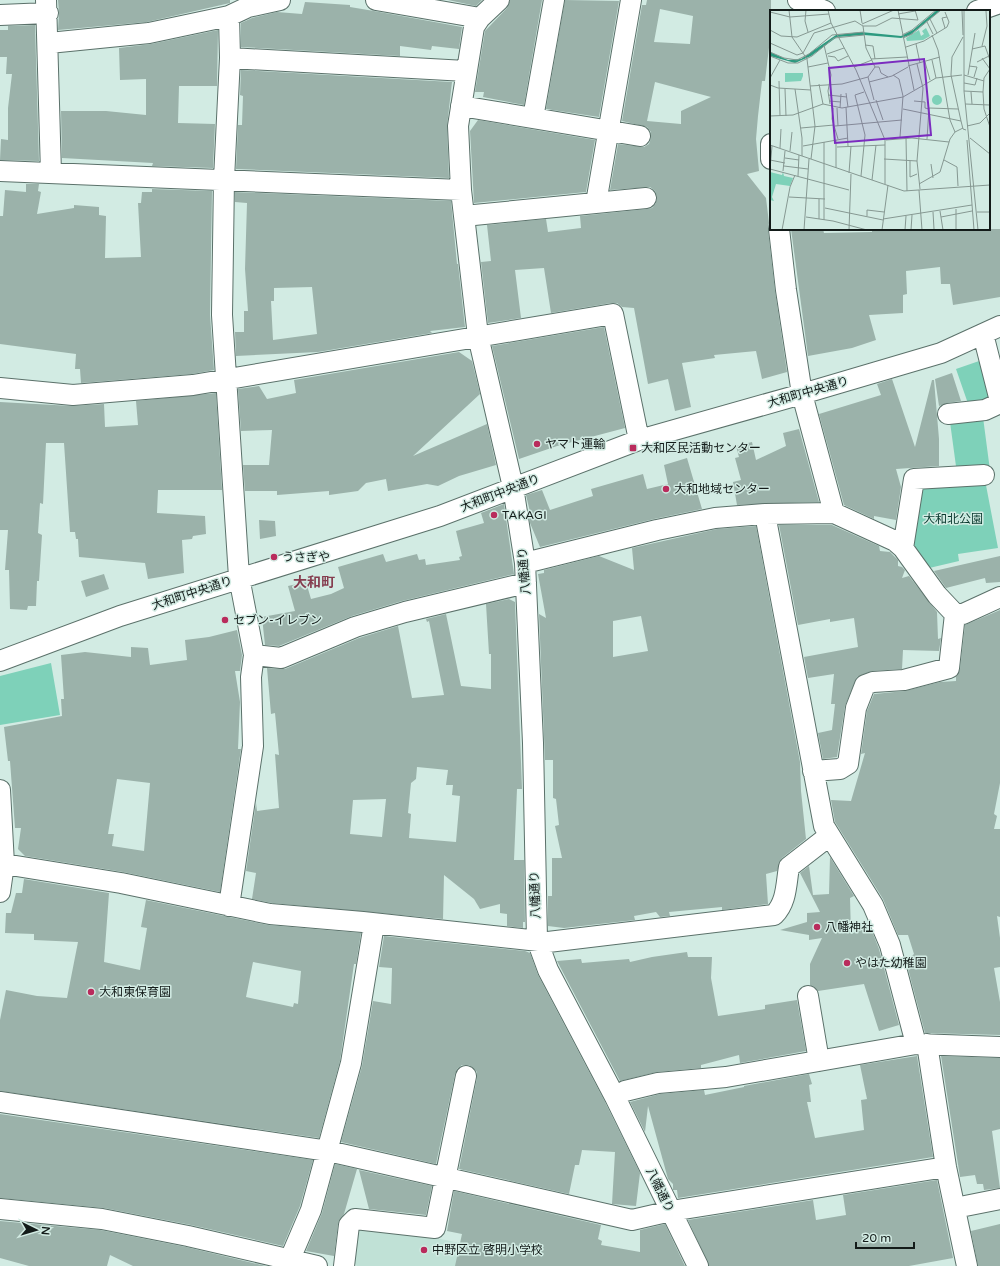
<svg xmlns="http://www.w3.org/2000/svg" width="1000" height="1266" viewBox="0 0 1000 1266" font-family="'Varela Round','Noto Sans JP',sans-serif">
<rect width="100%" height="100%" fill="#d2ebe3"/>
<path fill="#c0e1d6" d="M362 1227 402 1231 570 1266H357L352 1261 355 1230Z"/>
<path fill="#7ed1b9" d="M982 360 992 397 981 402 991 478 985 480 998 548 958 554 959 561 925 569 910 552 921 486 958 481 950 422 973 418 956 369Z
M51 663 60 715 0 725V676Z"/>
<path fill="#9bb2aa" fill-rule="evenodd" d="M58 0H230V3L147 22 58 30 59 13Z
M448 0H482L476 6Z
M510 0H542L524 105 483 97 484 92H475L485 31 507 8Z
M565 0 619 1 599 117 546 109Z
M647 0H771V31L765 81H762L758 116 756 139 759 171 747 174 766 198 769 223 768 230 775 291 787 372 762 379 756 351 714 355 715 358 682 363 691 407 675 411 668 379 648 384 634 308 622 307 617 303H611L551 313 544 268 515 270 521 318 488 323 481 262 491 261 487 225 546 219 548 232 581 228 580 216 647 209 652 208 656 203 657 196 655 191 650 187 610 190 618 144 644 147 649 144 651 138V132L647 127 622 121 642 5H646ZM660 9 693 16 690 44 654 42ZM655 82 711 97 681 111V124L647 121Z
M305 2 350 5V7L374 11 462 27 459 49 432 46 431 50 400 46V56L241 47V23L252 18 277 12 302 14Z
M35 25 39 161 0 160 1 139 8 140V108L12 74H6L7 57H0V30H8V26Z
M218 30 217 86H179L178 123 215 124 213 168 152 166 153 163 62 158 61 111H106L146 115V79L120 80 119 48 151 44Z
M241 70 452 82 447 126 449 178 236 169 238 125H242L243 96 240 95Z
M478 120 595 140 586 192 474 203 470 131Z
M26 184H39L38 191 41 192 37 214 74 208V205L99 207V215L106 216 105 258 141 257 138 203H141L142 192H152V189L212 191 210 315 214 370 192 374 81 383 80 369H75L76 354 0 344V216H3L5 190 26 192Z
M235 192 451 201 457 264H458L465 327 430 331 432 333 318 352 236 356 235 332H244V311H248L245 269 247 203 235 202ZM312 287 317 334 273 340 271 301H274V288Z
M791 229H823L824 233 872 232V229H1000V297L953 305 950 284H941L940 267 906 271 907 294 903 295V313L869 315 876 340 852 348 808 356Z
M604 327 625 428 557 446 519 459 492 346Z
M459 352 472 361 480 394 413 456 487 424 496 465 459 476 438 486 427 484 388 491 386 479 366 483 358 491 329 495V491L277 495V491H245L243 465H269L272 430 241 431 238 389 259 386 267 399 296 393 294 380Z
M952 373 961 401 947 403 939 406 935 379Z
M892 379 915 447 932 380H934L939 439V466L896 469 901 487 896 520 874 516V519L844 505 819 414 881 395 877 384Z
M216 393 222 490H158L157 513 205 516 206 534 193 536 192 539 182 540 184 573 148 579 145 563 79 557 78 539H76L75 532H70L64 443H46L43 504 40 503 38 533 42 535 39 581H37L36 606H28L27 610 10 609 9 570H5L8 530H0V402L72 406 104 404 105 427 138 425 136 401Z
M799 429 819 502 737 505 733 482 741 480 735 458 739 457 736 446 752 442 756 460 786 446 783 433Z
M687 458 702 509 654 519 540 547 530 523 529 516H531L526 495 542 490 550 510 593 496 591 489 643 474 647 489 668 484 664 465Z
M504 504 514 574 402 601 352 616 279 646 265 645 262 617 295 611 288 586 306 582 311 599 331 594 344 588 338 567 383 554 386 562 417 554 419 560 425 559 426 565 460 560 459 557 462 556 456 531 484 523 481 513Z
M259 520 275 521 276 536 260 539Z
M779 525H832L879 546 880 551 890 552 898 560V566L902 567 905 570 902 578 909 576 937 612 938 639 941 638 939 651 903 650 902 669 872 671 857 677 845 706 837 757 823 759 818 733 832 730 835 704H831L834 674 808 678 804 657 858 647 854 618 830 622V619L798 625Z
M756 526 800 762 801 791 806 839 782 858 777 871 766 874 768 904 722 910V907L669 912 670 916 660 917 656 912 634 916 635 920 564 928 548 926V896H552V858H562L555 826 559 825 556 799 553 798V760H545L539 614 546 618 538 574 544 573V570L599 556 634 570 632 548 717 529ZM641 616 648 651 613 657V621Z
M1000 556V582L986 583 985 578 946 588 934 571Z
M104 574 109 589 86 597 81 581Z
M509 599 515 602 522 789H517L514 860H524L525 922H523V928L507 926V914L500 913V904L480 909 474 899 444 875 443 919 272 903 252 899 256 873 246 871 256 803 257 811 279 808 275 754 279 755 275 713 271 714 267 668 285 669 359 638 398 626 412 698 444 695 429 621 427 622 426 619 446 614 461 686 491 689V654H489L486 604ZM417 767 448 770 446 785H453L452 795 460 796 456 842 409 838 411 814 408 813 411 783 416 779ZM386 799 382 837 350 834 353 800Z
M1000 610V783L994 814 997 816 994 829H1000V917L997 916 1000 938V967L994 968 1000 1002V1035L925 1033 906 961 914 954 908 935H898L883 899 835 822 831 800 851 801 865 753 861 754 867 711 874 694 905 691 940 682 956 681V676L960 669 965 625Z
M237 630 242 655 240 671H235L240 702 238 749H241L220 892 123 872 25 856 18 849 21 828H15L10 761H8L4 727 62 716 61 699H64L61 655 85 652 131 657V647L148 648 150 665 187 660 185 640 209 637ZM117 779 150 783 144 851 112 846 114 834H108Z
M830 857 854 896 850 898 851 934 870 926 879 949 899 1025 879 1031 864 984 818 991 810 985V964L822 938 809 940V935L780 930 807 922V913L820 912 800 873 809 866 813 895 829 894Z
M24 879 109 893 104 962 140 970 147 928 141 927 146 900 268 925 361 933 356 964H354L340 1061 319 1138 0 1091V1020L6 990 37 996 67 998 78 942 34 940V934L5 933 6 913H11L16 893H22ZM253 962 301 971 298 1004 294 1003 293 1007 246 997Z
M384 936 525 951 530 953 538 975 605 1102 640 1173 636 1206 612 1204 615 1152 582 1150 579 1165H575L569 1194 459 1169 477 1078V1072L469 1065H462L457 1069 455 1074 436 1164 341 1142 362 1066 373 1001 391 1004 392 968 379 967Z
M687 952 688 957H712L711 978 718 1016 765 1009V1005L797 1000 806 1051 740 1063 739 1055 701 1065V1068L657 1072 620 1081 557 961 581 959 582 963 629 959 630 962 652 957Z
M917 1056 933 1157 678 1198 677 1190H673V1184L668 1179 648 1106 645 1132 630 1102 660 1094 704 1090 705 1095 744 1087V1086L809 1074 812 1084 809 1085 811 1102H807L815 1138 864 1130 861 1100 867 1099 860 1065Z
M941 1056 1000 1058V1129L992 1131 1000 1188 984 1190 983 1184H977L975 1175 960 1177Z
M0 1114 313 1160 300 1206 283 1246 191 1225 104 1208 0 1198Z
M335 1164 357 1169 344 1214 338 1224 334 1256 306 1251 322 1213Z
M359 1170 432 1186 426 1215 369 1209Z
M937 1180 953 1258 909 1266H709L688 1220 813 1200 816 1220 846 1215 843 1195Z
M454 1191 601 1225 598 1239 602 1241 601 1245 640 1252V1230L665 1224 685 1266H455L462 1234 447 1231Z
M0 1221 100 1230 186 1247 266 1266H133L110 1255 107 1266H29L0 1258Z
M1000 1224V1266H978L971 1231Z"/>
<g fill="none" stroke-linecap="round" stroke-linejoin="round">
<defs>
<path id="minor" d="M46 0 51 173
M376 0 480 18
M499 0 480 18 474 27 458 126 461 190 478 336 513 487 525 563 533 743 537 940 548 970 615 1097 698 1266
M798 0 825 11
M977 11 1000 3
M0 15 48 13
M49 43 149 33 229 16 248 7 280 0
M230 58 466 71
M461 106 640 136
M533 118 554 0
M771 144V159
M0 171 461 190
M596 203 631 0
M464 216 646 198
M779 229 786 290 802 394 834 513
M983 334 1000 401
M0 388 73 395 193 385 613 314 639 440
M948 414 985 410 1000 403
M765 514 824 826 873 905 890 945 916 1044
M903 548 914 479 984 475
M525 563 657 530 715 518 765 514 834 513 895 541 903 548 937 595 955 614 949 668 904 680 873 682 865 685 856 708 848 764 840 769 813 771
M955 614H963L1000 597
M254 655 281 658 355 627 405 612 526 583
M0 661 120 616 440 516 639 440 802 394 941 353 1000 326
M0 790 4 864 0 892
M4 864 121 883 270 914 363 922 548 942 774 915C787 902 786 884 789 867L829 836
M229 906 253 746 251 677 254 655 239 577 222 315 224 179 230 58 229 16
M808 996 819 1061
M927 1044 946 1167 967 1266
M615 1097 625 1091 658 1083 726 1077 916 1044 1000 1047
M0 1102 328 1151 632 1220 671 1211 946 1167
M955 1208 1000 1199
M0 1209 102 1219 188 1236 317 1266
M287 1266 311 1210 351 1063 374 924
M344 1266 349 1225 355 1219 435 1228 466 1076"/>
</defs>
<use href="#minor" stroke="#5b716a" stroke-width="22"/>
<use href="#minor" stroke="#fff" stroke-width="20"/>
</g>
<g fill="#b92b5c" stroke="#d2ebe3" stroke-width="1.5">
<circle cx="537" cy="444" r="4"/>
<rect x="629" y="444" width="8" height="8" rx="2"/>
<circle cx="666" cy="489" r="4"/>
<circle cx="494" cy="515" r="4"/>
<circle cx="274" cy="557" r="4"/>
<circle cx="225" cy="620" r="4"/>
<circle cx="817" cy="927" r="4"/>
<circle cx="847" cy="963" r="4"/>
<circle cx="91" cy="992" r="4"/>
<circle cx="424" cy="1250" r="4"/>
</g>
<g text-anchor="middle" stroke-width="3" stroke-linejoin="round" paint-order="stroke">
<g font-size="12" fill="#131b19" stroke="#d2ebe3">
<text transform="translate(808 392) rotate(-16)" y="4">大和町中央通り</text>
<text transform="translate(500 493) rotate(-21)" y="4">大和町中央通り</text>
<text transform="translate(524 571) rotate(-95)" y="4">八幡通り</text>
<text transform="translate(192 593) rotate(-18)" y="4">大和町中央通り</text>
<text transform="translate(535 895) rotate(-92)" y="4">八幡通り</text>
<text transform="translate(660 1190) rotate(64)" y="4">八幡通り</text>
</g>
<g font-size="12" fill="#131b19" stroke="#d2ebe3" text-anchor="start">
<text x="545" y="448">ヤマト運輸</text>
<text x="641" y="452">大和区民活動センター</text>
<text x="674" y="493">大和地域センター</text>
<text x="502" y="519">TAKAGI</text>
<text x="282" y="561">うさぎや</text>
<text x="233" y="624">セブン-イレブン</text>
<text x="825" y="931">八幡神社</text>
<text x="855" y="967">やはた幼稚園</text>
<text x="99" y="996">大和東保育園</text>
<text x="432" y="1254">中野区立 啓明小学校</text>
</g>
<g font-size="12" fill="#09392e" stroke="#d2ebe3">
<text x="953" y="523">大和北公園</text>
</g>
<g font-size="14" font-weight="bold" fill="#853d4f" stroke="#d2ebe3">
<text x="314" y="587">大和町</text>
</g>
</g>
<g transform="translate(770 10)">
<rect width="220" height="220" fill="#d2ebe3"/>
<path d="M156 18 160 26 153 30 137 31 136 28 149 20 151 26 154 24 152 21ZM15 63H33V66L31 71 15 72ZM162 90a5 5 0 1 1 10 0a5 5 0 1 1-10 0ZM0 162 12 165 13 162 14 166 23 168 20 176 6 174 2 187 4 191 0 190Z" fill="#7ed1b9"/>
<path d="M167 0H171L140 25 131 28 94 25 67 27 41 46 25 53 0 46V42L18 50 31 49 66 25 91 22 131 26 143 20Z" fill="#2d9a80"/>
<path fill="none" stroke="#869892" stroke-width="1" d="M19 0 22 27 37 49 45 116 41 149M36 0 35 11 38 22M58 0 61 13 86 60 115 130V174M90 0 92 13M128 0 144 80M192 0 193 25M194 0V81L208 220M0 2 20 7 59 4M128 4 145 1M160 9 167 23M157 12 163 24M92 14 124 0M93 16H106L122 8 148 10 145 0M175 18 172 8 177 7M0 20 11 26 27 27 61 13M132 25 142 20 166 0M162 25 168 40 180 110 185 122M193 27 182 47 181 65 191 111 193 119 196 120M133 28 142 24 171 0M0 33 27 45 33 43 44 23 85 11 93 16 96 38 105 57H109L111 63 118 67M146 34 150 53M54 35 61 65 58 81 60 94M95 35 103 36 105 49M212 36 217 16 216 1M136 37 154 31 177 17 179 12 175 2M202 39 215 36 220 50M0 42 14 48 27 50 39 44 62 25 94 22M57 44 74 38M0 46 18 53H28L42 46 64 28 94 25M58 46 65 47 68 51 78 46M212 48 220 59M101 49 137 47M162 50 166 68M155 52 160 70M207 52 219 46M147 54 153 78 147 151 150 179M138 56 170 47M199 56 207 57 204 67M38 57 58 53M84 57 102 50M220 59 214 68 213 82 214 99 220 117M123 65 129 69 133 86 130 127M194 65 214 71M198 65 205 23M0 68 10 50M9 71 10 106M99 72 122 66 138 57M194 73 205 75 207 68M49 74 53 94M0 75 8 78 41 80M40 76 72 74 98 67M15 79 16 106M25 79 32 128V146M194 81 213 82M201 82 202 94M76 83 78 97M58 85 77 87M104 90 98 67 105 57M106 90 113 110M59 91 71 92M144 91 155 92V98L159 99M195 94 220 95M76 97 78 136M63 98 62 109 68 129M67 98 68 116M70 98 71 84M133 99 191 111M0 106 23 105 53 94 72 98 133 87 166 68 192 65M65 116 132 110M197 116 210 113 220 103M31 118 64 115M136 128 137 181M200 128 220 144M157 129 159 98 188 99M66 130V158M116 130 142 128 179 132M197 130 204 220M54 132V210M0 135 134 181 220 175M33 136 78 128M67 137 115 135M10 138 11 119M20 141 22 122M15 148 29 150M114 149 147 151M0 150 15 153M174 150 187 157 188 176M140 151V167L147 164M161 154 163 168M14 156 38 159M0 159 79 180M0 159 2 136M13 161 15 141M79 163 81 136M28 166 29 145M91 166 95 125 85 85 94 82M102 170 106 135M149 174 170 162 180 129 185 122 193 118M149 180 152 220M19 187 55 189M55 198 113 210M186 199V220M170 201 173 220M163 202 164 219M207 202H220M97 206V200L114 202M36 207 63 211 97 220M171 207 202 201M49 209V189M113 209 202 195M12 220 20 177 25 165M34 220 39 149M79 220 81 164M112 220 118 175M135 220 136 206M141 220 142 205"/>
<path fill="#7b2cbf" fill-opacity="0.15" stroke="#7b2cbf" stroke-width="2" d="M154 49 161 125 65 133 59 58Z"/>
<rect width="220" height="220" fill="none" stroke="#131b19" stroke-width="2"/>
</g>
<g transform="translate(36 1230) rotate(95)" stroke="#d2ebe3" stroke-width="3" paint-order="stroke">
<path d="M0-3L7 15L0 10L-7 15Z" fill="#131b19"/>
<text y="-6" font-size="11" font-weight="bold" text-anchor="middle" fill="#131b19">N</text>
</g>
<path d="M856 1242v6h58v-6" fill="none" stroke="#131b19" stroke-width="2"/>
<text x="862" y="1242" font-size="12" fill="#131b19" stroke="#d2ebe3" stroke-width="3" paint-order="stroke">20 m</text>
</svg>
